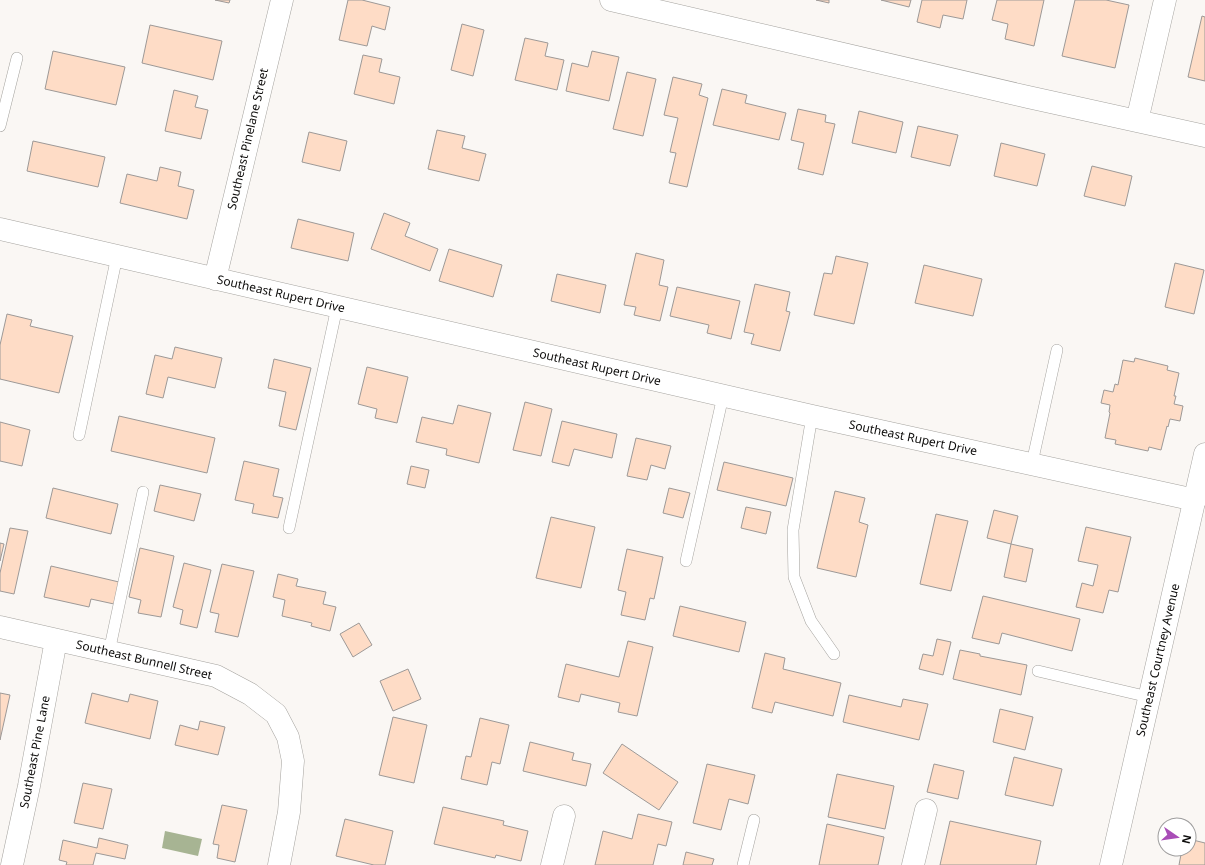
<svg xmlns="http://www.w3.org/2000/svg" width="1205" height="865" viewBox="0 0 1205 865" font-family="'Noto Sans',sans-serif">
<rect width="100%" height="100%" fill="#faf7f4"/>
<path fill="#a7b493" d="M165 831 202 839 198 856 162 848Z"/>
<path fill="#fedcc6" stroke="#9d9997" d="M215 0H230L229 3Z
M348 0H362L390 7 385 30 372 26 367 46 339 40Z
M816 0H829V3Z
M881 0H911L909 7Z
M922 0H967L963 19 943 15 940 28 917 22Z
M997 0H1044L1034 46 1005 39 1008 24 992 20Z
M1075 0H1106L1129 5 1115 68 1062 56Z
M1202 16 1205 17V81L1188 77Z
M462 24 484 30 473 76 451 70Z
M150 25 222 41 213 80 142 63Z
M525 38 548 43 545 56 564 60 557 90 515 80Z
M53 51 125 67 116 105 45 89Z
M592 51 619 57 609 101 566 91 572 63 588 67Z
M363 55 382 59 379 72 400 77 394 104 354 94Z
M627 72 656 79 643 136 613 129Z
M673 77 702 84 699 95 708 98 687 187 669 183 676 153 670 152 678 118 664 115Z
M722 89 747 95 745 103 786 113 779 140 713 125Z
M174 90 198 96 195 107 208 110 201 139 165 131Z
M798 109 826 115 825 122 835 124 823 175 798 169 804 143 791 140Z
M859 111 903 122 896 153 852 143Z
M918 126 958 135 950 166 911 157Z
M437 130 465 136 462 148 486 154 479 181 428 169Z
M309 132 347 141 340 171 302 162Z
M33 141 105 157 98 187 27 171Z
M1001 143 1045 154 1037 186 994 176Z
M1092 166 1132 176 1125 206 1084 196Z
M160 167 181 172 178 186 194 190 187 219 120 203 127 174 157 181Z
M384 213 410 223 405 236 438 249 430 271 371 249Z
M298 219 354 233 348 261 291 248Z
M449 249 502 265 493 297 439 281Z
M636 253 664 260 659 285 668 287 660 321 634 315 636 307 624 305Z
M836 256 868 263 854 324 814 315 824 273 832 274Z
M1175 263 1204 270 1194 314 1165 307Z
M924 265 982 279 973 316 915 303Z
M557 274 606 285 600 313 551 301Z
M755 284 790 292 786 311 790 312 780 351 751 344 754 334 744 332Z
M677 287 740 301 731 339 707 333 709 325 670 316Z
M7 314 32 320 30 326 73 336 59 393 0 379V345Z
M175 347 222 358 215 388 168 377 163 398 146 394 155 355 172 359Z
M1135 358 1168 366 1167 370 1179 373 1174 396H1176L1174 404 1183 406 1180 421 1170 419 1168 427 1167 426 1161 450 1149 447 1148 451 1115 444 1116 440 1105 438 1110 413 1109 412 1110 405 1101 403 1104 390 1113 392 1115 384 1118 385 1123 360 1134 362Z
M274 359 311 368 296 430 279 426 286 392 268 388Z
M367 367 408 377 397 423 375 418 377 409 358 404Z
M525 402 552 409 541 456 513 450Z
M458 405 491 413 479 463 446 455 447 449 416 442 422 417 453 424Z
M119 416 215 438 207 473 111 451Z
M562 421 617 434 612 458 574 449 569 466 552 462Z
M0 422 30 430 22 466 0 461Z
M636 438 671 446 665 469 651 465 647 480 627 476Z
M244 461 279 469 273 496 283 498 278 518 252 513 254 504 235 500Z
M724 462 793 478 786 506 717 490Z
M411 466 429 470 425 488 407 484Z
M160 485 201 494 194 521 154 511Z
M53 488 118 504 111 534 46 518Z
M669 488 690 493 683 518 663 513Z
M835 491 865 498 859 522 868 525 856 577 817 568Z
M746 507 771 512 766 534 741 528Z
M994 510 1018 516 1011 544 987 538Z
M936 514 968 521 951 591 920 584Z
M551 517 595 527 581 588 536 578Z
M1086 527 1131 537 1118 592 1109 590 1103 613 1076 607 1082 583 1093 586 1098 565 1078 561Z
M10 528 28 531 14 594 0 591V573Z
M0 543 4 544 0 561Z
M1011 544 1033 549 1026 582 1004 577Z
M140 548 174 556 161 617 138 613 141 600 129 597Z
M627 549 663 557 654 599 650 598 645 620 621 615 626 592 618 590Z
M184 563 211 570 197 628 180 624 183 610 173 607Z
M222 564 254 571 238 637 215 632 219 614 210 612Z
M51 566 119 582 114 604 91 599 89 607 44 597Z
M278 574 298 579 296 586 326 592 323 604 336 607 330 631 311 626 312 623 282 616 285 600 273 597Z
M983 596 1080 619 1072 651 1002 633 999 644 972 638Z
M680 606 746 622 739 652 673 636Z
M359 623 372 645 353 657 340 634Z
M937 639 951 642 943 675 919 669 923 654 933 656Z
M628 641 653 647 637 716 618 712 620 703 581 694 579 702 558 697 566 664 619 677Z
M960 650 980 654V656L1027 665 1021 695 953 679Z
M765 653 785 658 783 669 841 683 833 716 775 702 772 713 752 708Z
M408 669 421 699 393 711 380 681Z
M0 693 10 695 0 740Z
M92 693 128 702 130 694 158 701 150 739 85 723Z
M849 695 901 707 903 699 928 704 919 740 843 722Z
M1000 709 1033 717 1025 750 993 742Z
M393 717 427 725 414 783 379 775Z
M480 718 509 725 500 764 492 762 487 785 461 779 466 756 471 757Z
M200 721 225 727 218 755 175 745 180 725 198 730Z
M530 742 574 753 572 760 591 764 586 786 523 771Z
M622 744 678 782 659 810 603 773Z
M1014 757 1062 769 1053 806 1005 795Z
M707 764 755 775 748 804 729 799 721 830 693 823Z
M934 764 964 771 958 799 927 792Z
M837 774 894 786 885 829 828 817Z
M83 783 112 789 103 829 74 823Z
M222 805 247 810 235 862 217 858 219 845 213 844Z
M443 807 504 821 503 825 528 831 521 861 496 855 495 858 434 844Z
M638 814 672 822 666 846 658 844 653 865H595L603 831 632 839Z
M345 819 393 831 385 865H374L336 856Z
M950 821 1041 841 1036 865H940Z
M827 824 884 837 878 865H819Z
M99 838 128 845 125 859 96 853 93 865H66L67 862 59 860 63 840 97 848Z
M1189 839 1205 843V865H1179L1182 849H1189Z
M686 852 714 859 712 865H683Z"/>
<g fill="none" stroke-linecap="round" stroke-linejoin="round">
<defs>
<path id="service" d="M0 126 17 58
M812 416 793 530 794 577 811 621 834 654
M79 435 117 256
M1032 463 1057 350
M289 528 337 307
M686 561 723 396
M109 652 143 492
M1038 671 1149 697
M743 865 754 820"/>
<path id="minor" d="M611 0 1028 97 1205 136
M1137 121 1165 0
M0 229 812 416 1195 500
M215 279 282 0
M0 627 216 676 250 694 276 714 288 737 293 761 289 812 279 865
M12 865 29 786 56 640
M552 865 564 816
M913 865 926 810"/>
<path id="tertiary" d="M1111 865 1205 454"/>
</defs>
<use href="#service" stroke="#a5a39f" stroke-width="12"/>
<use href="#minor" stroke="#a5a39f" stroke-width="23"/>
<use href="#tertiary" stroke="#a5a39f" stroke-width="23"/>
<use href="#service" stroke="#fff" stroke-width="11"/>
<use href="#minor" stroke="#fff" stroke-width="22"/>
<use href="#tertiary" stroke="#fff" stroke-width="22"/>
</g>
<g text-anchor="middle" stroke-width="3" stroke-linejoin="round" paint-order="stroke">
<g font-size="12" fill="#0c0b0a" stroke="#fff">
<text transform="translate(248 139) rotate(-77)" y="4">Southeast Pinelane Street</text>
<text transform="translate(281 294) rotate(13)" y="4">Southeast Rupert Drive</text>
<text transform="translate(597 367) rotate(13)" y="4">Southeast Rupert Drive</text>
<text transform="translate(913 438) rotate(12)" y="4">Southeast Rupert Drive</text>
<text transform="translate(144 660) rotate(13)" y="4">Southeast Bunnell Street</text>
<text transform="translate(1158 660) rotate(-77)" y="4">Southeast Courtney Avenue</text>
<text transform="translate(35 752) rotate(-79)" y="4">Southeast Pine Lane</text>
</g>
</g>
<g transform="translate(1177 837) rotate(103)"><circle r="19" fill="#ffffff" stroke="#9e9d9d"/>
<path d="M0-3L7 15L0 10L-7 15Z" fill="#a94db7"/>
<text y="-6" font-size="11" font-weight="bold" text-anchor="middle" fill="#0c0b0a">N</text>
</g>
</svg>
